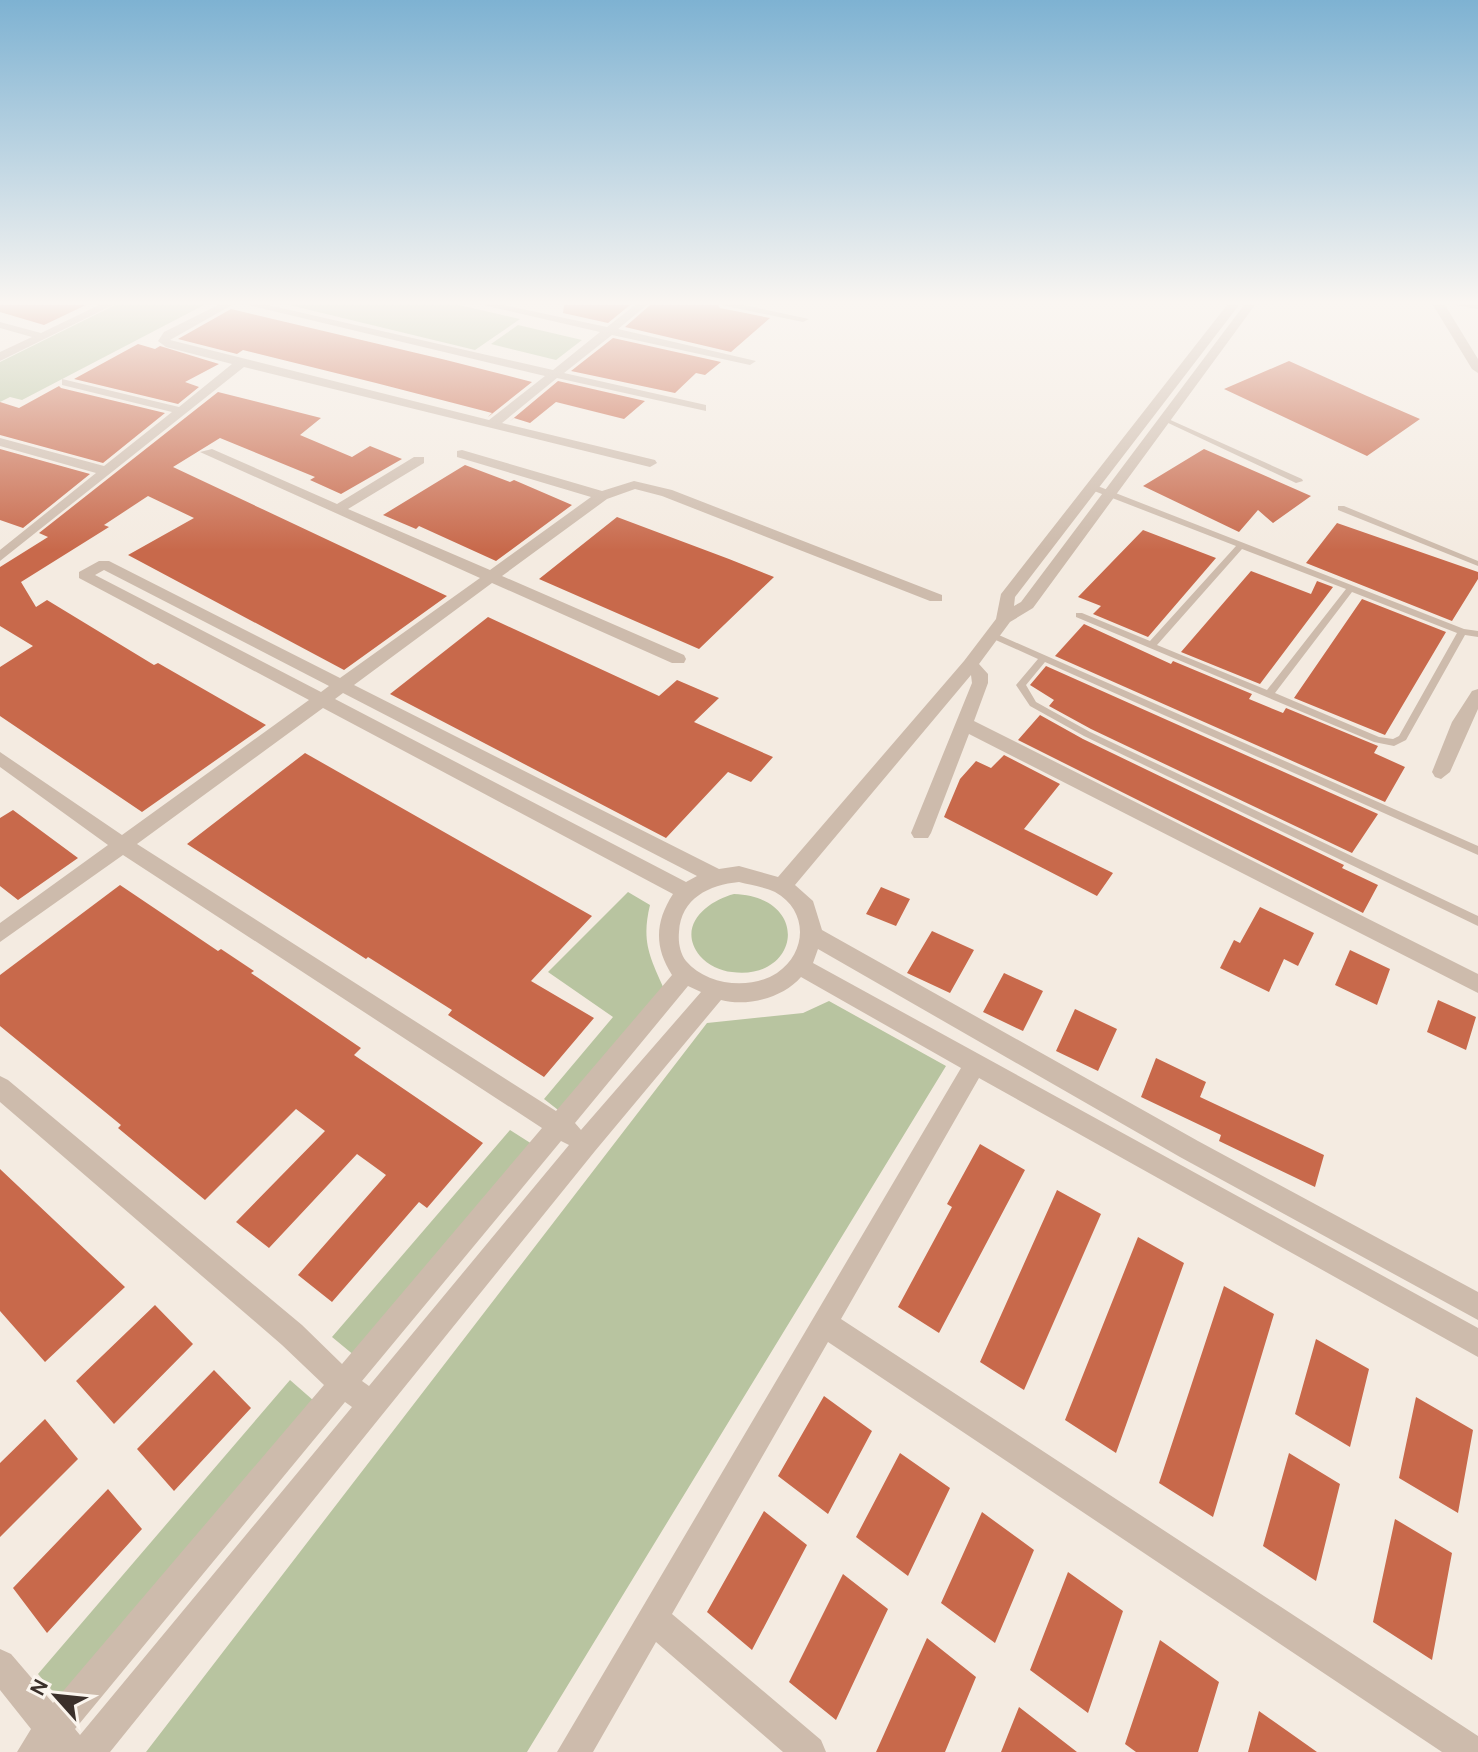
<svg xmlns="http://www.w3.org/2000/svg" width="1478" height="1752" viewBox="0 0 1478 1752" font-family="Karla,sans-serif">
<rect width="100%" height="100%" fill="#f4ebe1"/>
<path fill="#b8c4a0" d="M115 305H204L22 400 10 397 0 402V362Z
M289 305H459L520 319 475 350Z
M518 325 582 340 556 360 491 344Z
M628 892 650 905C641 942 650 957 665 991L562 1113 544 1099 613 1017 548 972Z
M734 894C812 897 800 981 732 972 720 971 708 965 700 956 676 926 707 901 734 894Z
M829 1001 946 1066 527 1752H146L707 1023 803 1013Z
M510 1130 532 1144 355 1356 332 1337Z
M290 1380 314 1401 62 1702 38 1674Z"/>
<path fill="#c8694b" d="M0 305H86L44 325 0 312Z
M564 305H630L608 323 563 313Z
M650 305H718L720 308 770 318 731 352 625 327Z
M231 309 446 360 532 382 488 417 492 413 376 383 243 350 237 354 178 339Z
M613 338 721 362 705 375 696 373 675 393 571 371Z
M138 344 155 349 160 346 219 364 185 382 199 387 178 404 74 379Z
M1289 361 1367 396 1420 419 1367 456 1224 389Z
M558 381 645 401 624 419 556 402 530 423 514 418 509 422Z
M59 386 61 388 165 413 103 463 0 435V402L19 408Z
M218 392 321 418 300 435 352 457 370 446 402 459 341 494 310 480 315 477 220 438 173 467 447 596 344 670 128 555 194 518 148 496 104 525 109 527 21 582 36 607 47 600 154 665 158 663 266 725 142 812 0 716V667L33 646 0 626V567L48 537 39 533Z
M0 449 90 474 23 528 0 520Z
M1204 449 1311 496 1273 523 1258 510 1239 532 1143 486Z
M465 465 510 482 514 480 572 505 496 561 419 526 416 529 383 515Z
M617 517 729 559 774 577 699 649 539 579Z
M1337 523 1478 572V579L1452 621 1306 563Z
M1143 530 1216 558 1148 637 1093 614 1101 606 1078 597Z
M1251 571 1311 594 1317 581 1333 587 1260 684 1181 652Z
M1362 599 1446 632 1385 735 1294 698Z
M488 617 659 696 677 680 719 698 694 722 773 757 751 782 728 772 666 838 390 694Z
M1084 624 1171 664 1173 661 1252 694 1249 699 1283 713 1286 708 1378 746 1374 753 1405 767 1385 802 1055 656Z
M1046 666 1378 814 1352 853 1091 729 1049 706 1054 700 1030 685Z
M1040 715 1083 739 1344 865 1342 868 1378 885 1363 913 1018 740Z
M305 753 592 916 531 981 594 1018 544 1077 448 1015 452 1010 368 957 366 959 187 844Z
M1004 755 1060 784 1024 829 1113 873 1097 896 944 817 960 779 976 761 991 768Z
M13 810 78 858 18 900 0 886V818Z
M120 885 218 951 221 949 254 971 251 973 361 1048 354 1055 483 1143 427 1208 419 1202 332 1302 298 1275 386 1175 357 1154 269 1248 236 1222 325 1131 296 1109 205 1200 118 1128 121 1125 0 1026V975Z
M881 887 910 899 896 926 866 914Z
M1260 907 1314 933 1298 966 1284 959 1269 992 1220 968 1234 940 1240 943Z
M932 931 974 950 950 993 907 973Z
M1350 950 1390 969 1377 1005 1335 985Z
M1004 973 1043 991 1023 1031 983 1012Z
M1438 1000 1476 1017 1466 1050 1427 1032Z
M1075 1009 1117 1029 1098 1071 1056 1051Z
M1156 1058 1206 1082 1200 1097 1324 1155 1315 1187 1219 1141 1221 1135 1141 1097Z
M980 1144 1025 1170 939 1333 898 1307 952 1207 947 1204Z
M0 1169 125 1287 45 1362 0 1311Z
M1057 1190 1101 1214 1024 1390 980 1362Z
M1138 1237 1184 1263 1116 1453 1065 1420Z
M1224 1286 1274 1314 1213 1517 1159 1483Z
M155 1305 193 1344 114 1424 76 1381Z
M1316 1339 1369 1369 1350 1447 1295 1414Z
M214 1370 251 1408 174 1491 137 1449Z
M824 1396 872 1431 828 1514 778 1476Z
M1416 1397 1473 1430 1458 1513 1399 1478Z
M45 1419 78 1459 0 1537V1463Z
M900 1453 950 1488 908 1576 856 1537Z
M1289 1453 1340 1484 1316 1581 1263 1546Z
M108 1489 142 1529 47 1633 13 1588Z
M764 1511 807 1545 752 1650 707 1612Z
M982 1512 1034 1550 995 1643 941 1603Z
M1395 1519 1452 1553 1432 1660 1373 1622Z
M1068 1572 1123 1611 1088 1713 1030 1670Z
M843 1574 888 1609 836 1720 789 1682Z
M927 1638 976 1677 945 1752H876Z
M1160 1640 1219 1682 1198 1752H1136L1125 1744Z
M1019 1707 1077 1752H1001Z
M1259 1711 1317 1752H1248Z"/>
<g fill="none" stroke-linecap="round" stroke-linejoin="round">
<path fill="#cdbbac" fill-rule="evenodd" d="M1166 418 1302 479 1303 481 1296 483 1164 421 1162 420Z
M1089 485H1095L1464 629 1478 631V637L1465 635 1406 740 1394 746 1374 742 1076 617V613H1082L1150 641 1236 546 1089 489ZM1242 549 1346 589 1267 690 1157 645ZM1352 592 1457 633 1399 736 1393 739 1379 737 1275 693Z
M1338 506H1344L1478 561V566L1338 510Z
M992 632 1478 846V855L1045 662 1026 685 1036 702 1090 732 1478 916V926L1084 736 1030 706 1016 685 1038 659 989 637V633Z"/>
<path fill="#cdbbac" fill-rule="evenodd" d="M99 305H113L0 361V352L32 337 0 328V322L41 333Z
M218 305H232L170 340 489 420 545 376 248 305H268L553 370 600 332 483 305H503L607 327 635 305H647L618 329 756 361 750 365 612 335 564 373 706 405V411L557 378 502 423 655 460 657 463 650 467 244 367 0 561V550L96 473 0 446V438L104 466 172 412 62 385V379L179 407 232 364 166 347 158 341 164 332Z
M721 305H744L809 319 803 322Z
M1227 305H1239L1015 597 1014 606 1021 602 1244 305H1255L1033 608 1010 622 979 664 988 674V683L974 721 1478 974V993L969 734 931 833 928 838H914L911 833 972 683 971 675 795 885 813 901 822 930 1198 1141 1478 1292V1320L1180 1157 818 949 813 963 1478 1328V1357L979 1078 841 1319 1478 1736V1752H1442L828 1342 672 1614 821 1740 826 1752H783L656 1642 593 1752H557L961 1068 801 977C783 998 747 1007 721 1000L595 1151 110 1752H17L31 1729 0 1690V1649L11 1654 53 1703 324 1385 282 1345 0 1102V1076L8 1080 302 1325 342 1364 542 1128 123 855 0 942V923L108 845 0 767V752L122 835 309 700 79 578V572L99 561H109L340 678 480 578 200 452 212 449 337 504 414 457H424V463L348 509 490 570 591 497 457 457V451L462 450 602 491 634 481 672 490 942 595V601H930L662 496 635 489 607 499 502 576 684 655 686 659 684 663H672L492 583 354 685 719 869 739 866 778 877 964 661 996 619 1001 594ZM104 570 329 686 321 692 95 575ZM343 693 697 876 686 882 335 699ZM323 708 673 894C655 922 654 947 672 975L556 1111 137 844ZM739 882C750 885 765 887 775 892 808 910 808 952 777 973 751 990 707 986 686 961 680 953 678 942 679 932 681 898 709 885 739 882ZM688 986 701 992 581 1130 575 1123ZM561 1141 569 1145 369 1386 362 1381ZM345 1402 352 1407 80 1735 75 1729Z
M1433 305H1445L1478 359V373L1472 369Z
M1455 305H1478V309Z
M1478 689V709L1450 772 1441 779 1435 777 1432 772 1452 722 1472 691Z"/>
</g>
<linearGradient id="sky" x2="0" y2="1"><stop stop-color="#7eb2d2"/><stop offset="0.55" stop-color="#faf6f2"/><stop offset="1" stop-color="#faf6f2" stop-opacity="0"/></linearGradient>
<rect width="1478" height="550" fill="url(#sky)"/>
<g transform="translate(56 1696) rotate(297)" stroke="#fbf5ee" stroke-width="6" paint-order="stroke">
<path d="M0-6L14 30L0 20L-14 30Z" fill="#3b302b"/>
<text y="-12" font-size="22" font-weight="bold" text-anchor="middle" fill="#3b302b">N</text>
</g>
</svg>
